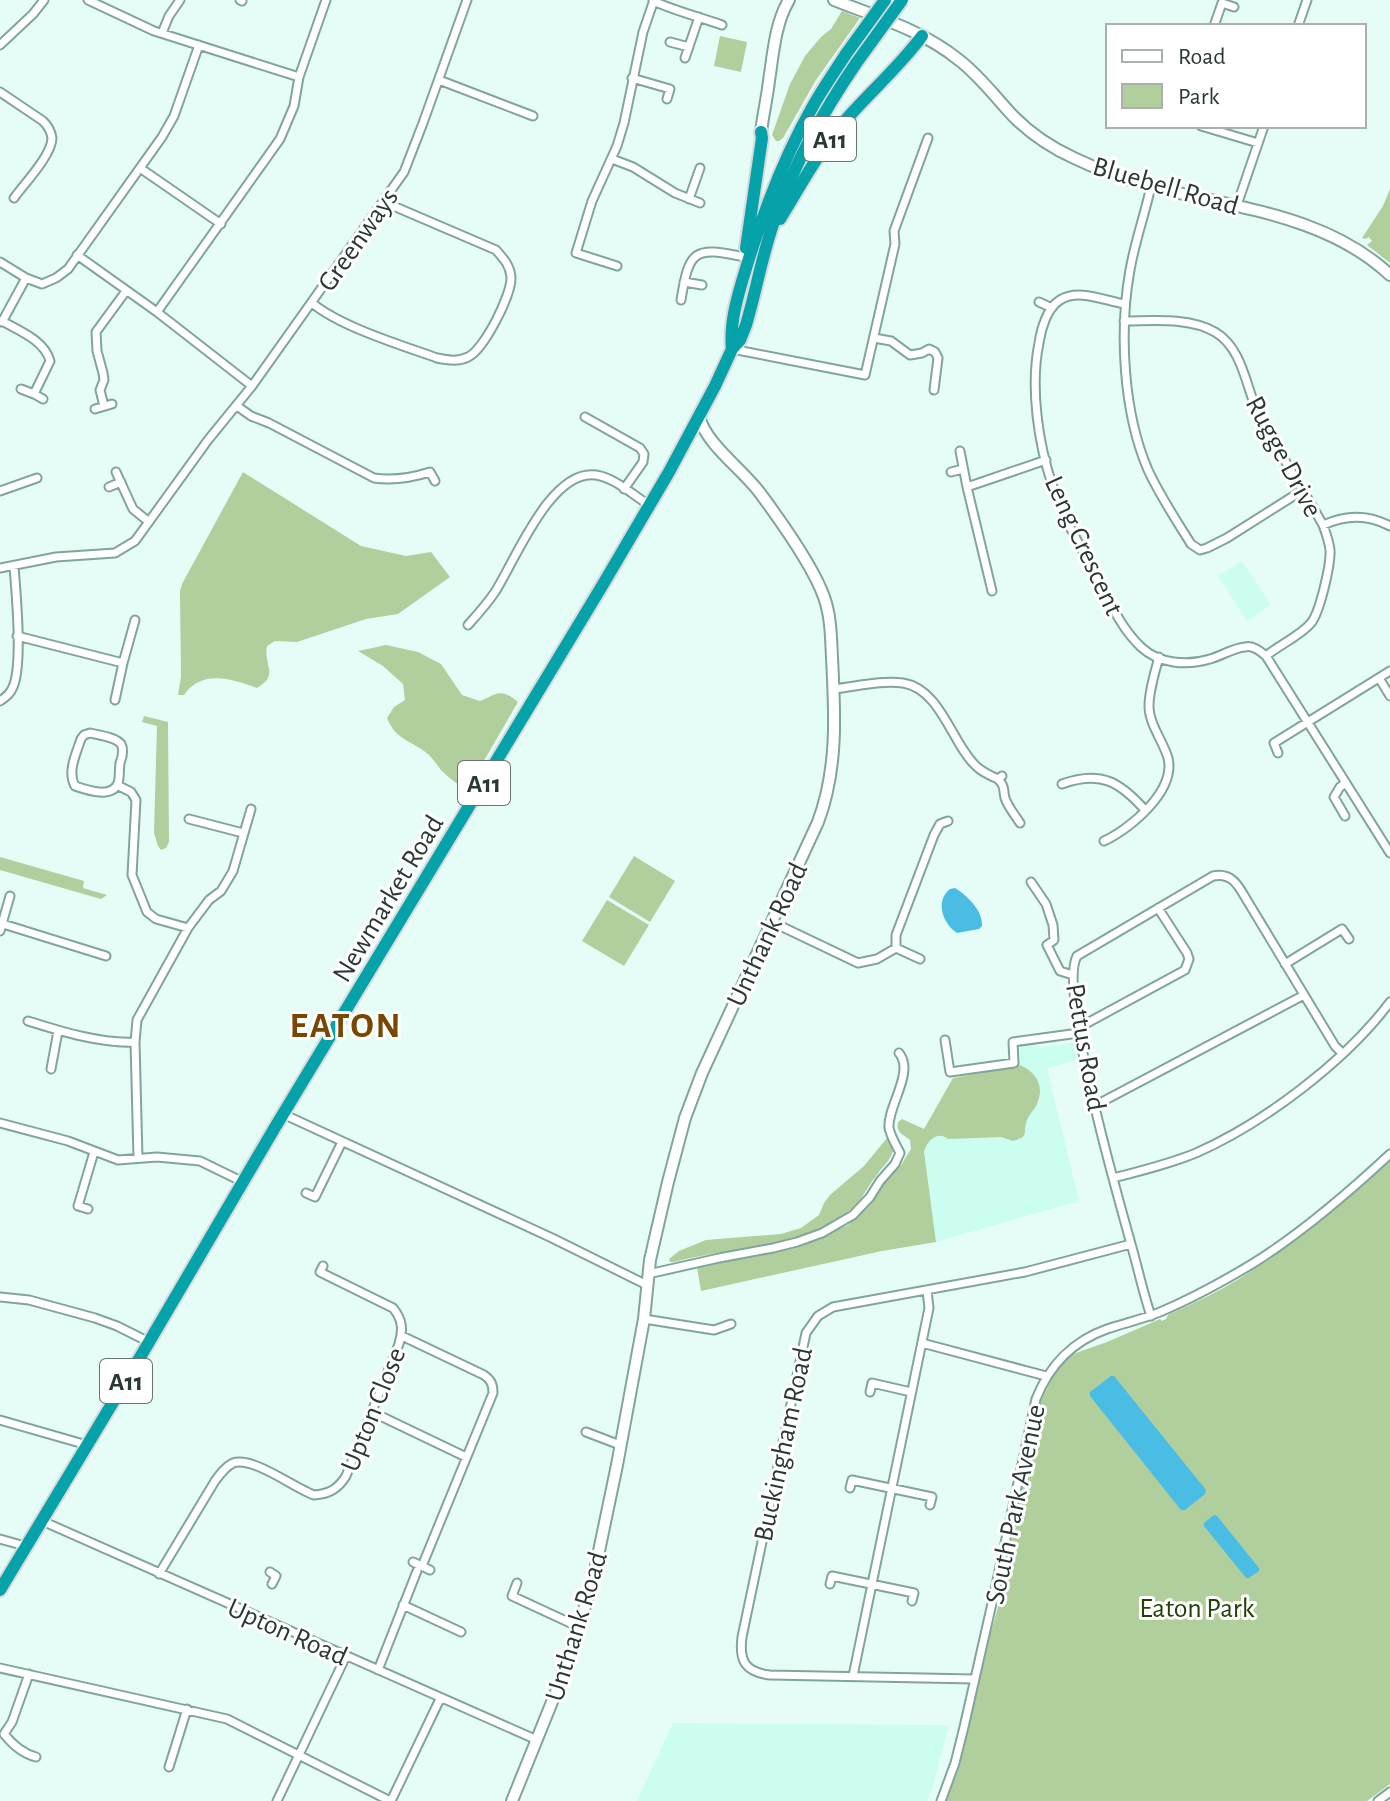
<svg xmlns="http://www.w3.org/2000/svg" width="1390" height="1801" viewBox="0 0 1390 1801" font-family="'Alegreya Sans',sans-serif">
<rect width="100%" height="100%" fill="#e6fdf7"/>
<path fill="#ccfdf1" d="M1242 561 1271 605 1247 621 1218 576Z
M1029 1043 1040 1047 1074 1043 1077 1060 1047 1068 1079 1201 936 1242 923 1152 924 1142 935 1128 1017 1067 1019 1064 1020 1048Z
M673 1723 949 1725 932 1789 927 1801H637Z"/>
<path fill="#b1ce9d" d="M842 11 860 18 816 80 783 138 779 141H776L772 135 790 84 805 56 821 37 831 29Z
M720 36 747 42 741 72 714 66Z
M1390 189V263L1367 245 1372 241 1369 237 1365 239 1362 238 1383 206Z
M243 472 361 546 406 556 431 552 450 577 398 614 366 619 297 642 275 641 267 646C263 665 280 675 257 688 232 679 202 669 184 695H178L181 677 180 591 182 584Z
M386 645 418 652 441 664 462 695 480 701C498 693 501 688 518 702L467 790C457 784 449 778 441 770 437 765 434 760 429 755 412 740 396 741 387 718L394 707 405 700 403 684 383 666 358 651Z
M144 716 168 722 169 842 166 848 161 850 158 846 154 833 157 726 142 722Z
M634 856 675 881 650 922 609 897Z
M0 857 84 881 83 888 107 895 101 899 0 870Z
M607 900 649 925 624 966 582 941Z
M1020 1065C1038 1073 1045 1088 1036 1106 1033 1111 1027 1117 1026 1123 1023 1135 1029 1136 1013 1141L1001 1137 948 1139C937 1130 927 1141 924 1152L936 1242 882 1251 701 1291 697 1267 802 1246 848 1225 871 1202 883 1183 901 1165 911 1149 910 1140C902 1134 896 1133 898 1122L902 1119 924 1129 953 1078Z
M887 1138 893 1151C890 1161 882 1167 876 1176 867 1187 862 1201 850 1210 801 1249 732 1246 674 1262H670L669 1259 679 1251 706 1240 781 1234 801 1228 819 1215 824 1203 830 1195 864 1166Z
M1390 1161V1784L1367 1801H946L960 1765 987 1645 997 1611 1040 1403 1053 1376 1070 1355 1107 1342 1160 1319 1162 1321 1166 1319 1168 1315C1194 1303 1221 1291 1245 1275 1297 1242 1344 1202 1390 1161Z"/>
<path fill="#4abde5" d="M955 888C968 896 983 911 982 926L979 929 957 933C942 923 935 901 950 889Z
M1111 1376H1114L1206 1490 1205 1494 1185 1510H1181L1090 1396V1392Z
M1214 1515 1217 1516 1259 1568V1571L1249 1578H1246L1204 1526V1523Z"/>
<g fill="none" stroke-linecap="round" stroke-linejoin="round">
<defs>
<path id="street" d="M88 0 154 31 299 77
M240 0 242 1
M653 1C676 11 699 17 722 25
M1214 26 1222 3 1234 7
M1298 26 1307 0
M162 33 169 16 180 0
M670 42 689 47
M0 45 33 14 44 0
M685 58 699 17
M632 78 670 89 667 99
M439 80 533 116
M0 92 43 121C48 126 51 131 52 138 52 155 24 184 14 198
M1201 126 1258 143
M612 159 633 167 675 193 700 203
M140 168 221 224
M1151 186C1145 214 1135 241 1130 270 1119 331 1123 412 1148 470 1160 496 1176 520 1191 544L1200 550 1207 548 1227 538 1303 490
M689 199 700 168
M1237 205 1264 126
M77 255 157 312 252 386
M0 262 26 278 42 284 56 278 68 269 162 137 174 116 199 45
M617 266 576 253 592 201 617 146 624 123 643 32 654 0
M684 282 702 285
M681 300C689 250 694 246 744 257
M1039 302 1052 308
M312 303C341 327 401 345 437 358 447 360 458 362 468 357 484 350 512 294 511 277 510 265 503 258 496 250L384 202
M1125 304C1105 301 1079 288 1060 300 1047 308 1041 329 1039 343 1030 387 1038 444 1053 487 1063 518 1081 547 1096 575 1109 600 1120 627 1141 647 1159 664 1187 666 1210 659 1221 656 1233 648 1245 647 1253 645 1260 651 1266 656L1390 853
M157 312 280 139 294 106 299 77 326 0
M2 321C20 331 45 341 50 361L34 394 43 399
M1124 321C1153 321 1189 317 1215 332 1244 349 1246 390 1260 418 1280 454 1303 489 1323 525 1326 533 1329 541 1330 550 1331 564 1320 612 1311 623 1300 636 1279 645 1266 656
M2 322 26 278
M874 338 891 341 910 355 922 353 929 349 935 352 938 358 934 390
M732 349 865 375 895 244 894 231 928 138
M21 389 34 394
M104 406 100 390 104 380 103 373 97 351 96 332 126 291
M237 406 251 416 269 423 374 478C394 481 411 478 430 472L435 481
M95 409 112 404
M585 417 640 448 644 454 643 462 624 489
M960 451 967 487
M116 472 133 509 149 522
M951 472 963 469
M109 487 121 482
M0 491 37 478
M1323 525C1346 515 1367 514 1390 526
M0 568 56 557 115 553 135 541 208 440 252 386 404 172 423 123 467 0
M992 591 967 487 1046 460
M468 625C477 615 487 604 495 592 515 561 551 468 596 475 615 478 633 495 649 505
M17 636 123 663 115 700
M123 663 135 620
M1379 678 1390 696
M833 689C855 687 880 680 903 683 941 689 952 744 976 766 982 772 991 776 998 779L1002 776
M0 701C6 697 10 694 13 687 23 664 16 593 14 566
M90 733C98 735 116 737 121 744 124 750 122 758 120 763 119 769 120 778 118 783 112 799 87 790 75 786 67 772 76 754 81 739L84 735Z
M1278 753 1274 743 1390 671
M998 779C1005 786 1003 789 1005 798 1008 807 1015 815 1020 823
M1062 784C1101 770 1120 782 1145 810
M117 785 131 792 136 800 132 875 147 912 156 919 188 928
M1345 816 1334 797 1340 787 1346 783
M189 819 243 833
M1104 841C1130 829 1176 791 1168 758 1163 741 1149 724 1149 706 1149 690 1155 672 1159 657
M1031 882 1046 904 1053 925 1054 940 1047 945 1060 971 1073 975
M772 922 858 963 877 959 896 948 920 959
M3 924 106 956
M0 931 10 896
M896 948V935L934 835 940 824 948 821
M1285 964 1342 929 1349 939
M28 1021C60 1031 101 1044 135 1042
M1078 1028 1185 970 1189 959 1187 953 1158 908
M945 1040 950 1072 1014 1063 1013 1042 1079 1033
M51 1069 58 1031
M1096 1105 1304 995
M283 1114 552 1238 647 1285
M0 1123 68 1141 118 1160 157 1157 200 1161 243 1182
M138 1158 135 1042 137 1020 188 928 209 900 221 891 233 871 251 809
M1113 1178C1141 1171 1169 1164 1196 1153 1264 1123 1346 1061 1390 1002
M306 1193 315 1197 342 1142
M88 1209 78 1206 94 1152
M648 1274 719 1258 773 1248 797 1242 822 1233 853 1215 870 1197 880 1181 895 1164 900 1153C896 1145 891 1137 889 1128 887 1107 915 1072 899 1053
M0 1297 29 1300 95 1318 117 1326 149 1342
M1151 1316C1143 1293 1138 1268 1131 1244 1118 1197 1058 990 1077 956L1213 876C1233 872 1239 887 1248 902L1335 1046 1342 1053
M644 1319 714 1330 731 1324
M402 1336 484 1375C491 1380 493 1384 493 1393L422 1566
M922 1343 1046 1376
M870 1392 872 1383 911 1392
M372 1412 466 1457
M0 1420 87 1445
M586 1432 620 1445
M850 1488 852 1480 932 1497 930 1505
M40 1520 537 1740
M0 1539 25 1546
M413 1562 430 1570
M270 1572 276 1576 272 1584
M159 1574 215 1481C220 1474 225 1467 233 1463 253 1456 294 1488 314 1495 329 1494 338 1489 346 1476L399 1344C403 1330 403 1320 393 1308L320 1272 323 1266
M517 1583 512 1596 579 1627
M830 1584 832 1576 914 1593 912 1601
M403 1605 461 1632
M0 1668 227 1719 390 1801
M378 1670 417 1571
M29 1674 12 1722 4 1734C12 1744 24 1754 36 1757
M853 1676 929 1308 927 1291
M974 1679 770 1675C745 1672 739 1661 742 1637L806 1333 818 1316 833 1307 1025 1272 1131 1244
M169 1767 187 1709
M277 1801 346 1656
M391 1801 440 1699
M941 1801 955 1763 964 1727 993 1599 1036 1399C1049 1366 1073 1341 1107 1329 1125 1323 1143 1319 1160 1312 1191 1299 1222 1282 1252 1264 1302 1233 1347 1194 1390 1154
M1378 1801 1390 1792"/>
<path id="secondary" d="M834 0C877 17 922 30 959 60 980 76 996 98 1014 117 1031 134 1052 148 1074 158 1099 170 1127 180 1154 187 1235 208 1326 215 1390 275
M761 132C763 115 767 98 769 81 773 55 775 23 789 0
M512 1801 556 1692 579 1627 594 1575 617 1465 644 1319 650 1260 668 1182 685 1118 702 1073 818 822C838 769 835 713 832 658 831 638 831 616 824 597 813 566 780 520 760 493 742 469 707 445 699 417"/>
<path id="highway" d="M780 219C799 189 815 157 838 129 864 97 897 70 922 36
M746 248 762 138 761 132
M732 349C729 322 739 291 747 265 764 210 784 157 813 106 823 88 835 71 846 54
M0 1590 142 1354 274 1129 602 586 669 472 715 386 732 349 740 340 746 325C757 288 763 249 777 213 797 158 824 110 857 62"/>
</defs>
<use href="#street" stroke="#80a59c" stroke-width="11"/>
<use href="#secondary" stroke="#80a59c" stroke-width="14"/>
<use href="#highway" stroke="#d9dbdb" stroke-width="16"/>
<use href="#street" stroke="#fff" stroke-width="7"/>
<use href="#secondary" stroke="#fff" stroke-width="10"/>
<use href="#highway" stroke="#05a2aa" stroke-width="12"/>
<defs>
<path id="highway-bridge" d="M846 54 885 0
M857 62 902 0"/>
</defs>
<use href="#highway-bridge" stroke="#d9dbdb" stroke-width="16" stroke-linecap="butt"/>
<use href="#highway-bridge" stroke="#05a2aa" stroke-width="12"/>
</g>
<g text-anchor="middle" stroke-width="6" stroke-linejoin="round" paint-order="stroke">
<g fill="#fff" stroke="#6a7472" stroke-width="2">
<rect x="804" y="117" width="52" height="44" rx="6"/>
<rect x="458" y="761" width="52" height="44" rx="6"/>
<rect x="100" y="1359" width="52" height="44" rx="6"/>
</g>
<g font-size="26" font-weight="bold" fill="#2a3936">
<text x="830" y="148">A11</text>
<text x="484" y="792">A11</text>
<text x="126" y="1390">A11</text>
</g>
<g font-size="28" fill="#2a3936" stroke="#fff">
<text transform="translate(1166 185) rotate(16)" y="10">Bluebell Road</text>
<text transform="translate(357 239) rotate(-55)" y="10">Greenways</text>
<text transform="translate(1285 456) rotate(62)" y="10">Rugge Drive</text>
<text transform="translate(1085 545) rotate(65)" y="10">Leng Crescent</text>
<text transform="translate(387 898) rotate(-59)" y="10">Newmarket Road</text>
<text transform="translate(766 934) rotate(-65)" y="10">Unthank Road</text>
<text transform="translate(1087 1047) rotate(80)" y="10">Pettus Road</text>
<text transform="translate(372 1409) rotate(-68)" y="10">Upton Close</text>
<text transform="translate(782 1444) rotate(-78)" y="10">Buckingham Road</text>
<text transform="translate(1014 1504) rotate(-78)" y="10">South Park Avenue</text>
<text transform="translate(575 1626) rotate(-73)" y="10">Unthank Road</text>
<text transform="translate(288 1631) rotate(24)" y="10">Upton Road</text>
</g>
<g font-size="28" fill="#254108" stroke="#fff">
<text x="1197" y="1617">Eaton Park</text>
</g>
<g font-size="36" font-weight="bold" letter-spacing="2" fill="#7a4703" stroke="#fff">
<text x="346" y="1037">EATON</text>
</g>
</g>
<rect x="1106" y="24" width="260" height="104" fill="#ffffff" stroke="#aab0af" stroke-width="2"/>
<rect x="1122" y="50" width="40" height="12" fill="#ffffff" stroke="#aab0af" stroke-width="2"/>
<text x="1178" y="64" font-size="24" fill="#2a3936">Road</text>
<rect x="1122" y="84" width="40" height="24" fill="#b1ce9d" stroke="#aab0af" stroke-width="2"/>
<text x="1178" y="104" font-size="24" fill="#2a3936">Park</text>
</svg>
